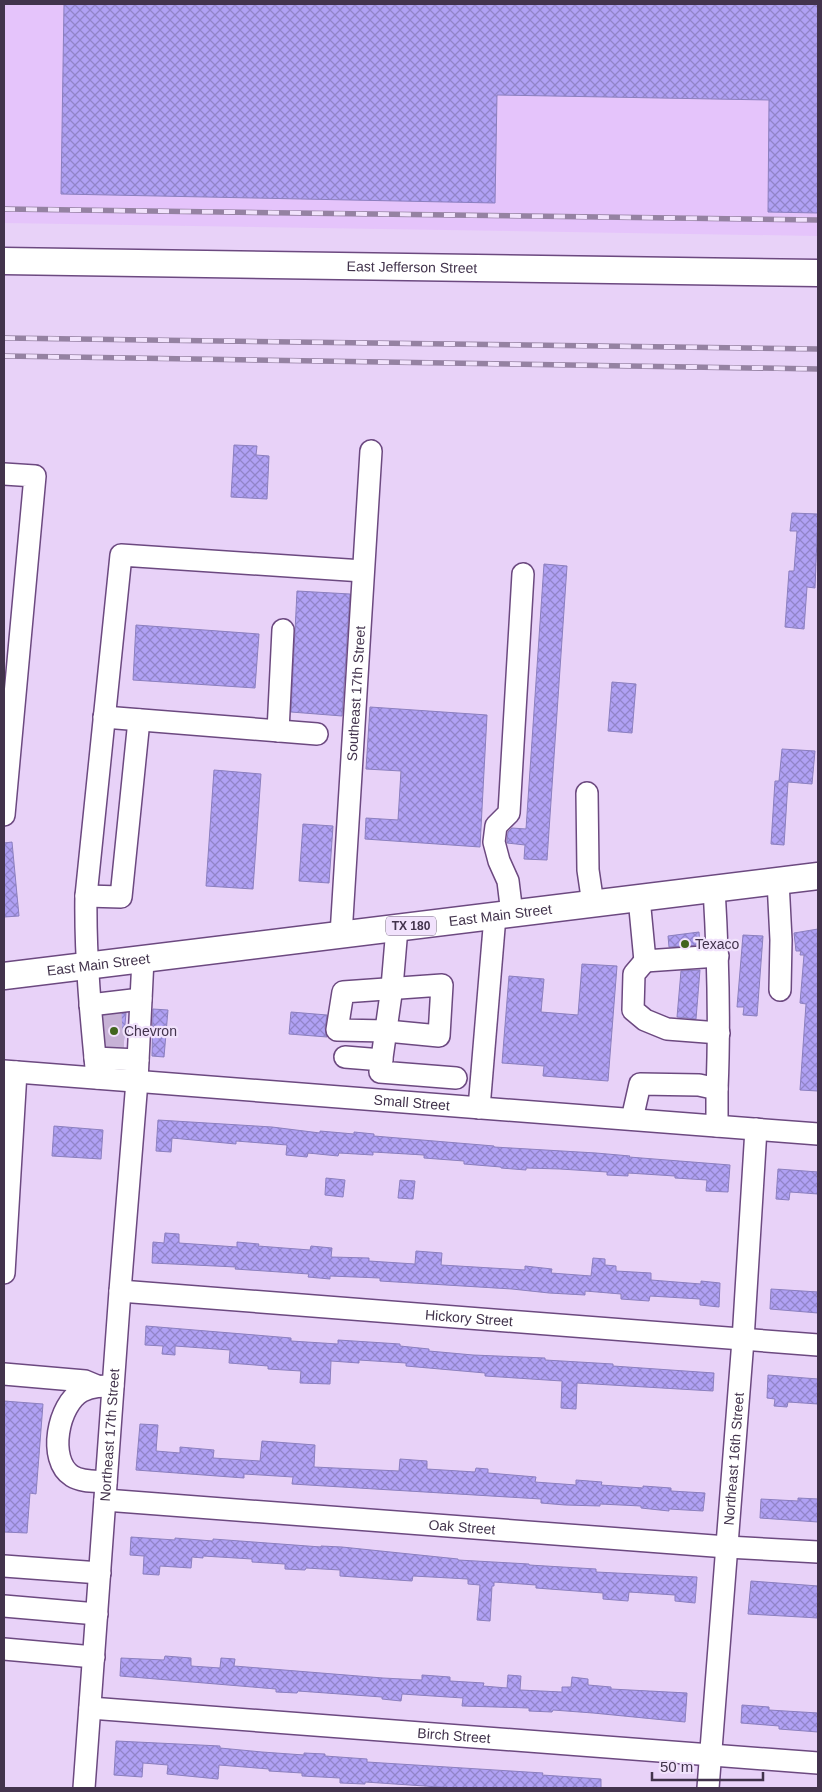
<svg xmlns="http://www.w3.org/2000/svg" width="822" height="1792" viewBox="0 0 822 1792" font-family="Helvetica,sans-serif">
<defs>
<pattern id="building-cross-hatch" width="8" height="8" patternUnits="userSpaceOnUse" patternTransform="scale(1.25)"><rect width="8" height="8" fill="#b0a1f4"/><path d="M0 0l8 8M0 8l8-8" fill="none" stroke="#9184c8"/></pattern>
</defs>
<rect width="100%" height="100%" fill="#e8d2f8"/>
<path fill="#e5c4fb" d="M4 4H818V236L4 223Z"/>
<path fill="url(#building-cross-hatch)" stroke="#8b7fbf" d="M64 4H818V213L768 212 769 100 497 95 495 203 61 194Z
M234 445 257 446 256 455 269 456 267 499 231 497Z
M792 513 818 514 815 588 807 587 804 629 785 627 789 571H794L797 531H790Z
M544 564 567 566 547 860 524 859 525 845 507 843V841L508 832 512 828 526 829Z
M297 591 350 594 342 716 291 712Z
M136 625 259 634 255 688 133 680Z
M612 682 636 684 632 733 608 731Z
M370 707 487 715 480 847 365 839 366 818 398 820 401 771 366 769Z
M782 749 815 751 812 784 788 782 784 845 771 844 775 781H779Z
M214 770 261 774 253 889 206 886Z
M303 824 333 826 329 883 299 881Z
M12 842 19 916 4 917V843Z
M818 929V1091L800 1090 806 1004 800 1003 804 955H800L801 951H796L794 933Z
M699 932 700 945 669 947 668 936Z
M743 935 763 936 757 1016 743 1015 744 1007H737Z
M582 964 617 966 608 1081 543 1076 544 1066 502 1063 509 976 544 979 541 1012 578 1015Z
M700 970 696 1019 677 1017 681 971Z
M153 1009 168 1010 164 1057 152 1056Z
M291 1012 327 1015 325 1028 327 1037 289 1034Z
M126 1013 123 1047 106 1046 104 1016Z
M158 1120 272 1127 320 1133V1131L354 1134V1132L374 1134V1136L494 1146V1147L596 1153 630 1156 629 1157 730 1165 728 1192 706 1191 707 1180 675 1178V1176L628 1173V1176L607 1175V1172L560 1169 526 1168V1170L501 1168V1167L464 1164V1161L424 1158V1155L373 1152V1155L339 1153 338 1156 308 1153 307 1157 286 1155 287 1145 236 1141V1144L172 1138 171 1152 156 1151Z
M54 1126 103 1130 101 1159 52 1156Z
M778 1169 818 1172V1194L790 1192 789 1200 776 1199Z
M326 1178 345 1180 343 1197 325 1195Z
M400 1180 415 1181 413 1199 398 1198Z
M165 1233 179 1234V1243L237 1247V1242L259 1244 258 1246 310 1250 311 1246 332 1248 331 1257 369 1258V1261L415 1264 416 1251 442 1253 441 1265 525 1270V1266L552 1269 551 1273 591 1276 593 1258 605 1259V1265L616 1266V1271L651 1273V1280L701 1284V1281L720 1283 719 1307 700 1305V1299L650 1296 649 1301 621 1299V1294L585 1291V1295L549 1293 512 1289 380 1281V1278L330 1276V1279L308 1277 309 1274 235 1269 236 1267 152 1263 153 1242 164 1243Z
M771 1289 818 1292V1313L770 1309Z
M146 1326 291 1338V1341L338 1344V1340L400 1344V1346L429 1349V1351L473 1355 545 1358V1360L613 1364V1366L714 1373 713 1391 577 1383 576 1409 561 1408 562 1381 485 1376V1373L406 1366V1363L359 1360V1363L331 1361 330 1384 300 1383 301 1371 268 1369V1366L229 1363 230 1350 175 1346V1355L162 1354 163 1346 145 1345Z
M768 1375 818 1379V1404L788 1402 787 1407 774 1406 775 1399 767 1398Z
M4 1401 43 1404 36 1494 30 1493 27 1533 4 1532Z
M140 1424 158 1425 156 1451 180 1453V1447L214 1450 213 1458 260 1461 262 1441 315 1445 314 1467 399 1471 400 1459 427 1461V1469L475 1472 476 1468 488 1469V1473L536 1477 535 1482 576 1485V1480L602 1482 601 1485 643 1488V1486L671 1488V1491L705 1493 703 1511 669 1509V1511L641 1508V1506L600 1504V1506L565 1505 541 1503V1499L292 1484 293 1477 244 1474V1478L136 1470Z
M798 1498 818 1499V1522L760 1518 761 1499 798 1501Z
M131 1537 175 1540V1538L213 1541V1539L321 1547V1546L342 1547 458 1559V1560L529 1564V1565L596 1569V1572L697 1577 695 1603 675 1601V1595L629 1592 628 1601 603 1599V1593L536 1588V1585L494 1582V1586H492L490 1621 477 1620 480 1585 468 1584V1579L413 1576 412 1581 340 1576V1570L306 1568 305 1570 285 1569V1564L252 1562V1559L203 1556V1558L192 1557 191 1568 160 1566 159 1575 143 1574 144 1556 130 1555Z
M751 1581 818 1586V1618L748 1614Z
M165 1656 191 1658V1666L220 1668 221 1658 235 1659 234 1666 383 1678 422 1680V1675L450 1677V1681L484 1683 483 1686 507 1688 508 1675 521 1676 520 1690 562 1692V1687H571L572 1677 588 1679V1685L611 1687V1689L687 1693 685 1722 593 1713 553 1710 552 1712 529 1711V1708L462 1706 463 1698 402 1694 401 1701 382 1699V1697L298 1691 297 1693 276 1692V1689L120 1676 121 1658 164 1660Z
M742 1705 769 1707V1710L818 1713V1732L779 1729V1726L741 1723Z
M116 1741 220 1746V1748L262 1752 304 1755V1753L325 1754V1756L367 1759V1762L543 1773 542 1775 601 1779V1788H454L365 1782V1784L340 1783V1778L302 1776V1773L269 1771V1769L219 1765 218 1779 167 1774 168 1765 143 1763 142 1777 114 1775Z"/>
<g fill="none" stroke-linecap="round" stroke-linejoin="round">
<path stroke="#c7b2d6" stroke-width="21" stroke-dasharray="21 11" stroke-linecap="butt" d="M101 1023 125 1022
M104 1040H124"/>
<defs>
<g id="minor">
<path d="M4 474 35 476 4 815"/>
<path d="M104 717 317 734"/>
<path d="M278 731 283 630"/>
<path d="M587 793 588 870 593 904"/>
<path d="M778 881 781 940 780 990"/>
<path d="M714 888C718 956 720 1021 717 1089"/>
<path d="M86 896 121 897 139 720"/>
<path d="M639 898 645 961 718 956"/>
<path d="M512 914 508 881 499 861 494 842 496 826 509 813 523 574"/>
<path d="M397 928 392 987 380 1072 456 1078"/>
<path id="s1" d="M341 935 371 451"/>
<path d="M645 961 634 974 633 1010 645 1020 667 1029 719 1033"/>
<path d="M442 985 439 1036 387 1031 337 1030 343 992Z"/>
<path d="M90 1005 141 999"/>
<path d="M345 1057 382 1060"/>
<path d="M95 1058 138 1060"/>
<path id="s2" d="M4 1071 818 1134"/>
<path d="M97 1078C91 1017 85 957 86 896L121 555 363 571"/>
<path d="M479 1108 495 916"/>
<path d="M632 1119 640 1084 699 1085 717 1089V1126"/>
<path d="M4 1273 16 1072"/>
<path id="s3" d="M120 1291 818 1345"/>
<path d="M4 1374 85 1381 97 1386"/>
<path d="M106 1482C95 1481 82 1482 72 1476 47 1460 58 1404 82 1391 92 1386 102 1386 113 1386"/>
<path id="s4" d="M105 1500 727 1547 818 1552"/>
<path d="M4 1566 100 1573"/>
<path d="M4 1606 97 1614"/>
<path d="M4 1649 94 1657"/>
<path id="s5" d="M90 1708 818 1763"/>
<path id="s6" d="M84 1788 120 1291 137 1081 143 959"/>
<path id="s7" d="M708 1788 743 1340 756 1129"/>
</g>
<g id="major">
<path id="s8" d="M4 261 818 273"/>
<path id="s9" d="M4 976 818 876"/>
</g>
</defs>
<use href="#minor" stroke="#6c4980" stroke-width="24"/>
<use href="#major" stroke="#6c4980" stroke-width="29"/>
<use href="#minor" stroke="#fff" stroke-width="21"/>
<use href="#major" stroke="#fff" stroke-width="26"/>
<defs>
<path id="rail" d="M4 209 818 220
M4 338 818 349
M4 356 818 369"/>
</defs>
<use href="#rail" stroke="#9582a2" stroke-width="5.5"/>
<use href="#rail" stroke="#f1e2fc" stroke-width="4" stroke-dasharray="11" stroke-linecap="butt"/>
</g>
<g fill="#41651d" stroke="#f1e2fc" stroke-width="2">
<circle cx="685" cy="944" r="5"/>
<circle cx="114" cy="1031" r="5"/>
</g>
<g text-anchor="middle" stroke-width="4.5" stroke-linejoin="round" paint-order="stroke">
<rect fill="#f1e2fc" stroke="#766881" stroke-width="1" x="386" y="916.5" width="50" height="19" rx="4"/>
<g font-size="12" font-weight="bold" fill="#42334c">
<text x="411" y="930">TX 180</text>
</g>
<g font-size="14" fill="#42334c" stroke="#f1e2fc">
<text dy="5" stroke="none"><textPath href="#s8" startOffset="408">East Jefferson Street</textPath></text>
<text dy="5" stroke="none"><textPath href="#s1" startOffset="242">Southeast 17th Street</textPath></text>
<text dy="5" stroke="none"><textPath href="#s9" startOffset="500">East Main Street</textPath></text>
<text dy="5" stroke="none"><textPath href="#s9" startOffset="95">East Main Street</textPath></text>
<text dy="5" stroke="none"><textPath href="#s2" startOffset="409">Small Street</textPath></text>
<text dy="5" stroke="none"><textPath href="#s3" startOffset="350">Hickory Street</textPath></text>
<text dy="5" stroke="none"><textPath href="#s6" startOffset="354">Northeast 17th Street</textPath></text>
<text dy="5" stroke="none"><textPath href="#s7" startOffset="330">Northeast 16th Street</textPath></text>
<text dy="5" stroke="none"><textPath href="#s4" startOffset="358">Oak Street</textPath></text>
<text dy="5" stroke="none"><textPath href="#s5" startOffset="365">Birch Street</textPath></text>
</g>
<g font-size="14" fill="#42334c" stroke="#f1e2fc" text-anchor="start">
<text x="695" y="949">Texaco</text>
<text x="124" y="1036">Chevron</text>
</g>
</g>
<rect width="822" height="1792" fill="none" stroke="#42334c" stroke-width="10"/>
<path d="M652 1772v8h111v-8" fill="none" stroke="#42334c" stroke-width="2.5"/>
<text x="660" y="1772" font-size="15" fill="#42334c" stroke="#f1e2fc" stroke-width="4" paint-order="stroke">50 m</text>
</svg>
